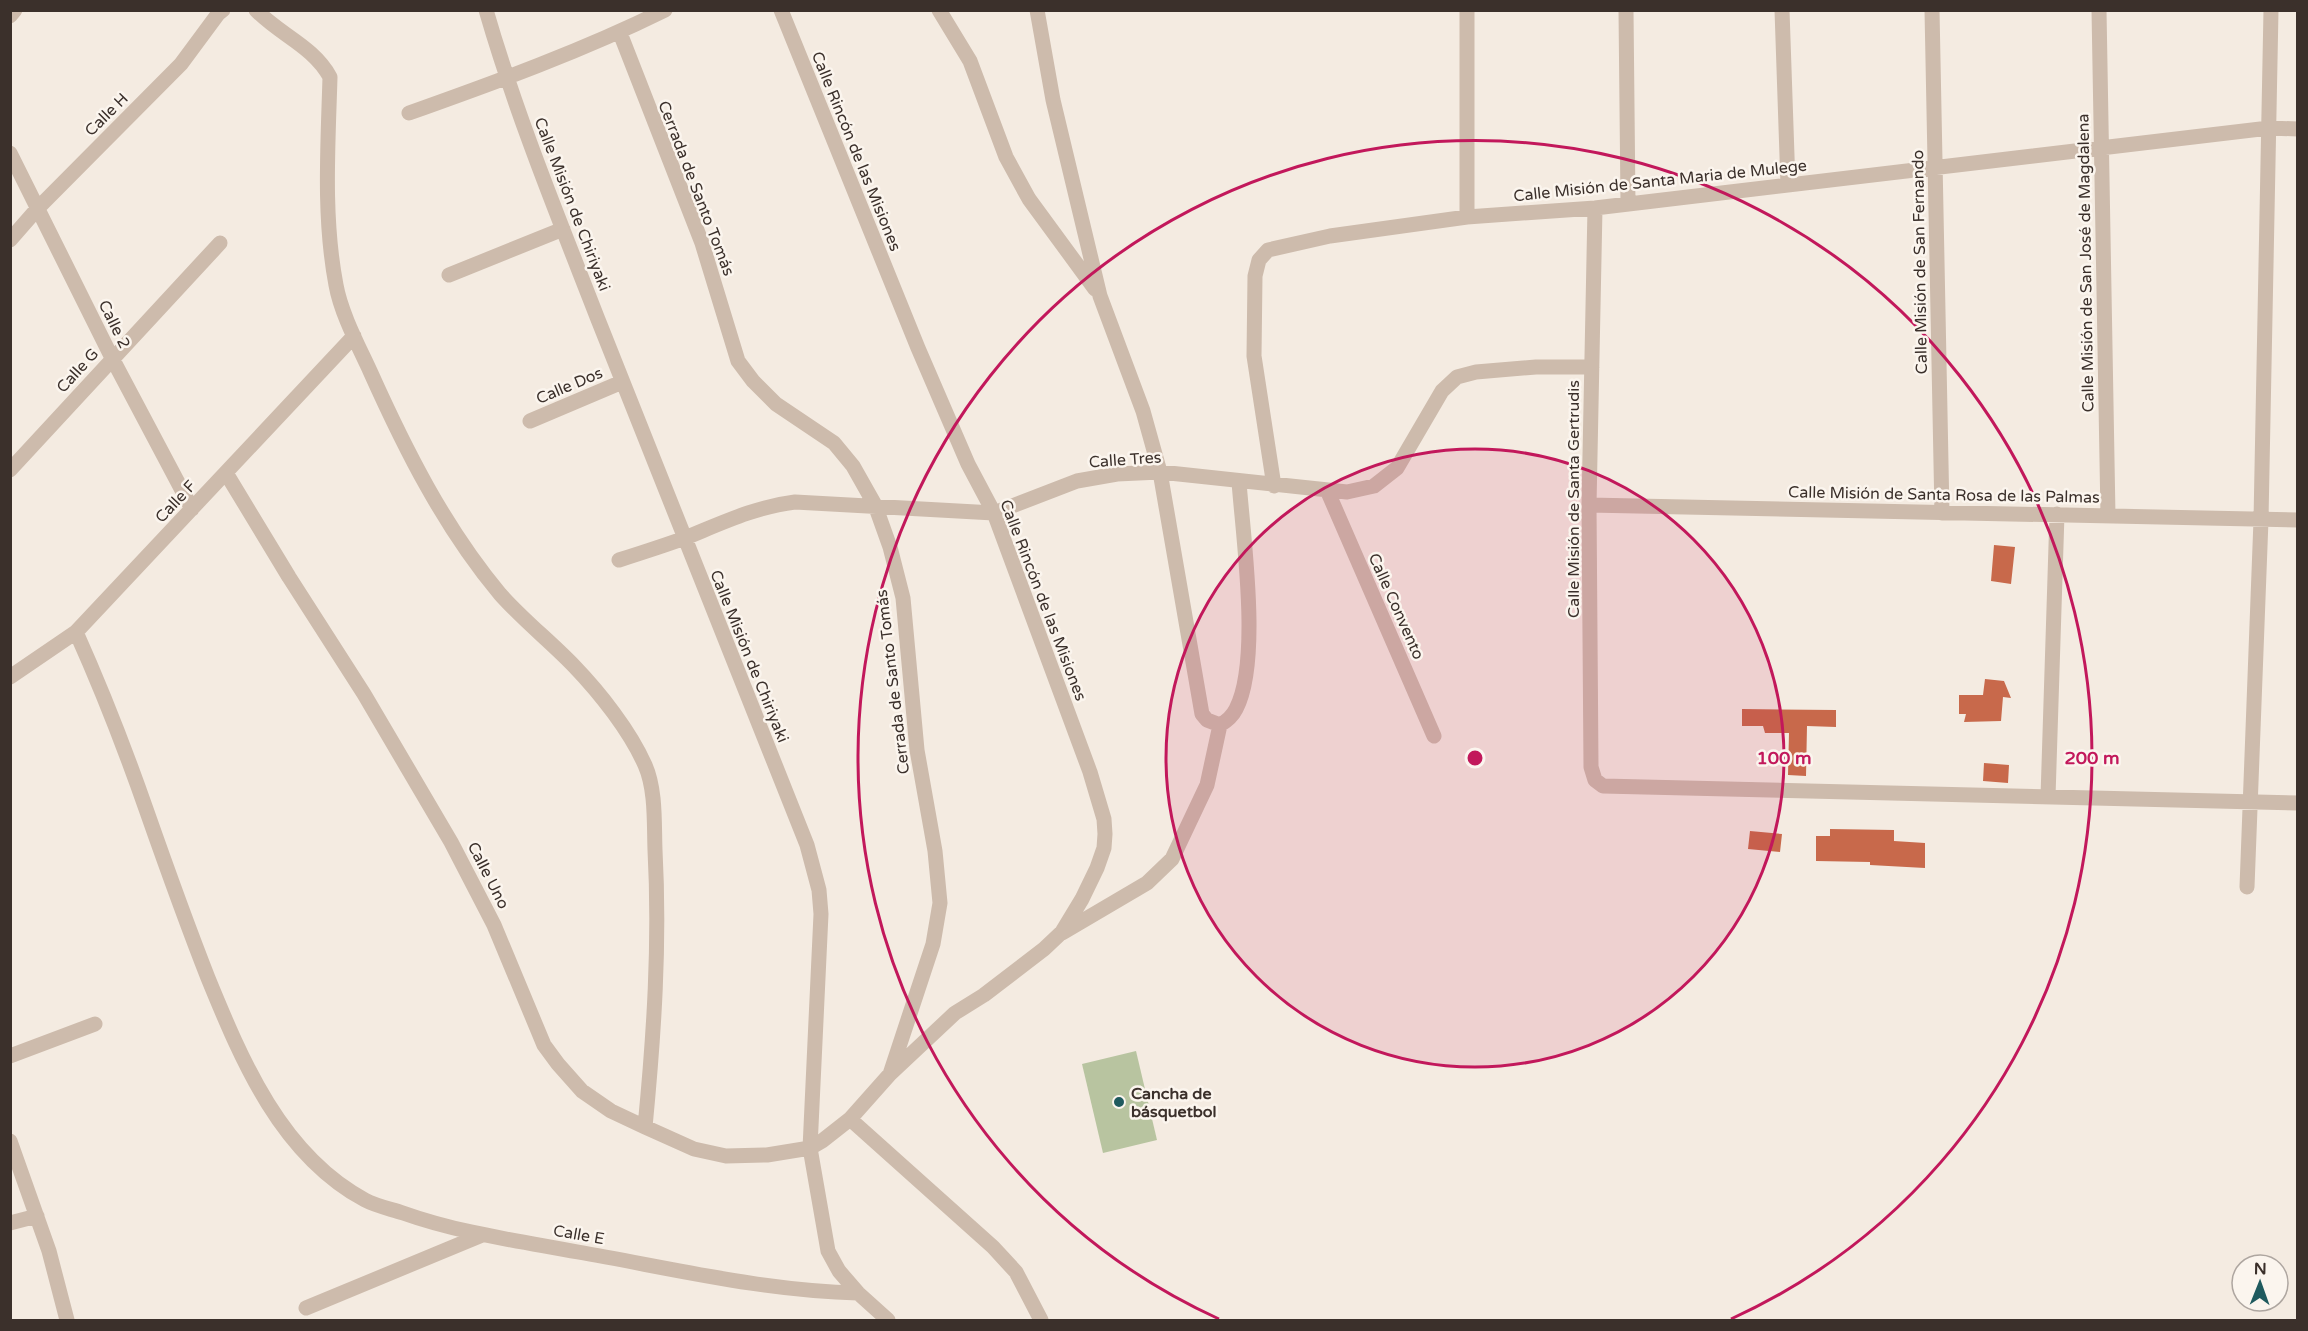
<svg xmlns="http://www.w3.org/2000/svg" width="2308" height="1331" viewBox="0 0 2308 1331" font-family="'Varela Round',sans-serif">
<rect width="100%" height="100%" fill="#f4ebe1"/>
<path fill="#b8c4a0" d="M1136 1051 1157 1140 1103 1153 1082 1064Z"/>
<path fill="#c8694b" d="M1994 545 2015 547 2011 584 1991 581Z
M1985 679 2004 681 2011 698 2003 697 2001 721 1964 722 1966 714H1959V695H1983Z
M1742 709 1836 710V727L1807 726 1806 776 1788 775 1789 733H1765L1763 726H1742Z
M1984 763 2009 765 2008 783 1983 781Z
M1830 829 1894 830V841L1925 843V868L1870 865V862L1816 861V836H1830Z
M1750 831 1782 834 1780 852 1748 849Z"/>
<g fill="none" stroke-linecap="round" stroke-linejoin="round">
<path stroke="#cdbbac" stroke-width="15" d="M256 10C280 35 313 46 330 77 328 146 323 217 336 285 341 313 358 345 370 371 405 449 444 527 500 594 524 621 550 641 574 666 600 693 630 731 645 765 656 790 654 823 655 850 660 943 654 1034 645 1127
M486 10C517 117 559 219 599 322 667 497 737 671 807 845L819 890 821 914 810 1148 828 1251 839 1271 858 1293 888 1320
M781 10 918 348 968 464 994 513 1090 772 1104 819 1105 834 1104 848 1097 868 1082 899 1062 932 1044 949 984 995 955 1013 890 1074
M939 10 970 61 1006 157 1029 199 1095 289
M1037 10 1053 100 1100 296 1143 411 1160 472 1202 714 1207 720 1220 725
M1467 10V217
M1626 10 1628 204
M1782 10 1788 185
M1932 10 1942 513
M2099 10 2108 516
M10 16 15 10
M409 113C496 82 582 51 665 10
M10 153 112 358 192 509
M1595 208 1589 505 1591 767 1595 780 1603 786 2298 803
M10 240 38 208 181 64 218 14 223 10
M449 275 563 229
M530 421 622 382
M10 470 220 243
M226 473 289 577 364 694 451 842 494 925 544 1045 558 1064 582 1091 611 1111 645 1127 694 1149 726 1156 767 1155 810 1148 822 1141 850 1119 890 1074 933 944 940 903 935 851 917 750 903 598 890 547 875 505 853 466 834 443 776 404 753 381 738 361 702 243 620 33
M1274 486 1254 356 1255 276 1259 260 1268 250 1330 236 1467 217 1595 208 2269 128 2298 129
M1327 490 1434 736
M1589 505 2298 520
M619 560C641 553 663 546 685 538 722 523 755 507 795 502L994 513 1077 481 1117 474 1160 472 1347 492 1374 486 1397 468 1442 391 1457 377 1476 372 1536 367H1592
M76 632C102 690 125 749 146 809 166 866 186 922 208 978 242 1061 281 1155 365 1200 376 1206 391 1209 403 1213 459 1233 519 1241 578 1252 670 1268 764 1291 858 1293
M10 677 76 632 354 336
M2048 797 2057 514
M2247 887 2261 520 2271 10
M1062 933 1147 883 1172 859 1207 785 1220 725C1227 721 1232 717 1236 709 1261 661 1243 537 1239 482
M10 1056 95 1024
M850 1119 993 1247 1016 1272 1041 1320
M10 1141 49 1251 67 1320
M10 1223 37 1216
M306 1308 482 1235"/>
</g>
<circle cx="1475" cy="758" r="309" fill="#c2185b" fill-opacity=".12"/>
<g fill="none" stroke="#c2185b" stroke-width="3">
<circle cx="1475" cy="758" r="309"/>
<path d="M1219 1319A617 617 0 1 1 1731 1319"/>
</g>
<circle fill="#1f5a5e" stroke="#fbf5ee" stroke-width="2" cx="1119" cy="1102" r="6"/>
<g text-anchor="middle" stroke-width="5" stroke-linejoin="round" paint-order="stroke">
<g font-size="16" fill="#3b302b" stroke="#fbf5ee">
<text transform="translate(106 114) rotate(-45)" y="6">Calle H</text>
<text transform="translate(857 151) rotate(68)" y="6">Calle Rincón de las Misiones</text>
<text transform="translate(1660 180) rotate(-6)" y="6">Calle Misión de Santa Maria de Mulege</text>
<text transform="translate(697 188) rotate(69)" y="6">Cerrada de Santo Tomás</text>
<text transform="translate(573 204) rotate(69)" y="6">Calle Misión de Chiriyaki</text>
<text transform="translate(1919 262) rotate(-91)" y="6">Calle Misión de San Fernando</text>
<text transform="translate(2085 263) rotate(-91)" y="6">Calle Misión de San José de Magdalena</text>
<text transform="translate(115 324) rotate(64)" y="6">Calle 2</text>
<text transform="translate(77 370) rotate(-48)" y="6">Calle G</text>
<text transform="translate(569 385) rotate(-23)" y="6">Calle Dos</text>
<text transform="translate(1125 459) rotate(-4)" y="6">Calle Tres</text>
<text transform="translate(1944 494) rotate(1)" y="6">Calle Misión de Santa Rosa de las Palmas</text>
<text transform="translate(1573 499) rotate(-90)" y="6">Calle Misión de Santa Gertrudis</text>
<text transform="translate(175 501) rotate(-47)" y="6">Calle F</text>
<text transform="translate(1044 600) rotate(69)" y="6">Calle Rincón de las Misiones</text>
<text transform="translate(1397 606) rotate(66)" y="6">Calle Convento</text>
<text transform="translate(750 656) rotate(68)" y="6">Calle Misión de Chiriyaki</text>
<text transform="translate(892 682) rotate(-97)" y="6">Cerrada de Santo Tomás</text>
<text transform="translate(489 875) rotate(63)" y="6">Calle Uno</text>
<text transform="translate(579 1234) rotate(10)" y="6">Calle E</text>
</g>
<g font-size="16" font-weight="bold" fill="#3b302b" stroke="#fbf5ee" text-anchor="start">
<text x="1131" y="1099">Cancha de<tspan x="1131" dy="18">básquetbol</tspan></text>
</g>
</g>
<circle cx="1475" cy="758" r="9" fill="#c2185b" stroke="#fbf5ee" stroke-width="3"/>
<g font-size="18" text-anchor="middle" font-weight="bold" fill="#c2185b" stroke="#fbf5ee" stroke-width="5" stroke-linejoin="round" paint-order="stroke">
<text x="1784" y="764">100 m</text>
<text x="2092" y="764">200 m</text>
</g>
<rect width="2308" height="1331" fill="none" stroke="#3b302b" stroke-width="24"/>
<g transform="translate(2260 1283) rotate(1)"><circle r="28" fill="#fbf5ee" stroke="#aea6a0" stroke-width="1.5"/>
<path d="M0-4.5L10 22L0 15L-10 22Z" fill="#1f5a5e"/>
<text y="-9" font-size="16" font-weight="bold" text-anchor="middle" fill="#3b302b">N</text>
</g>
</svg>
